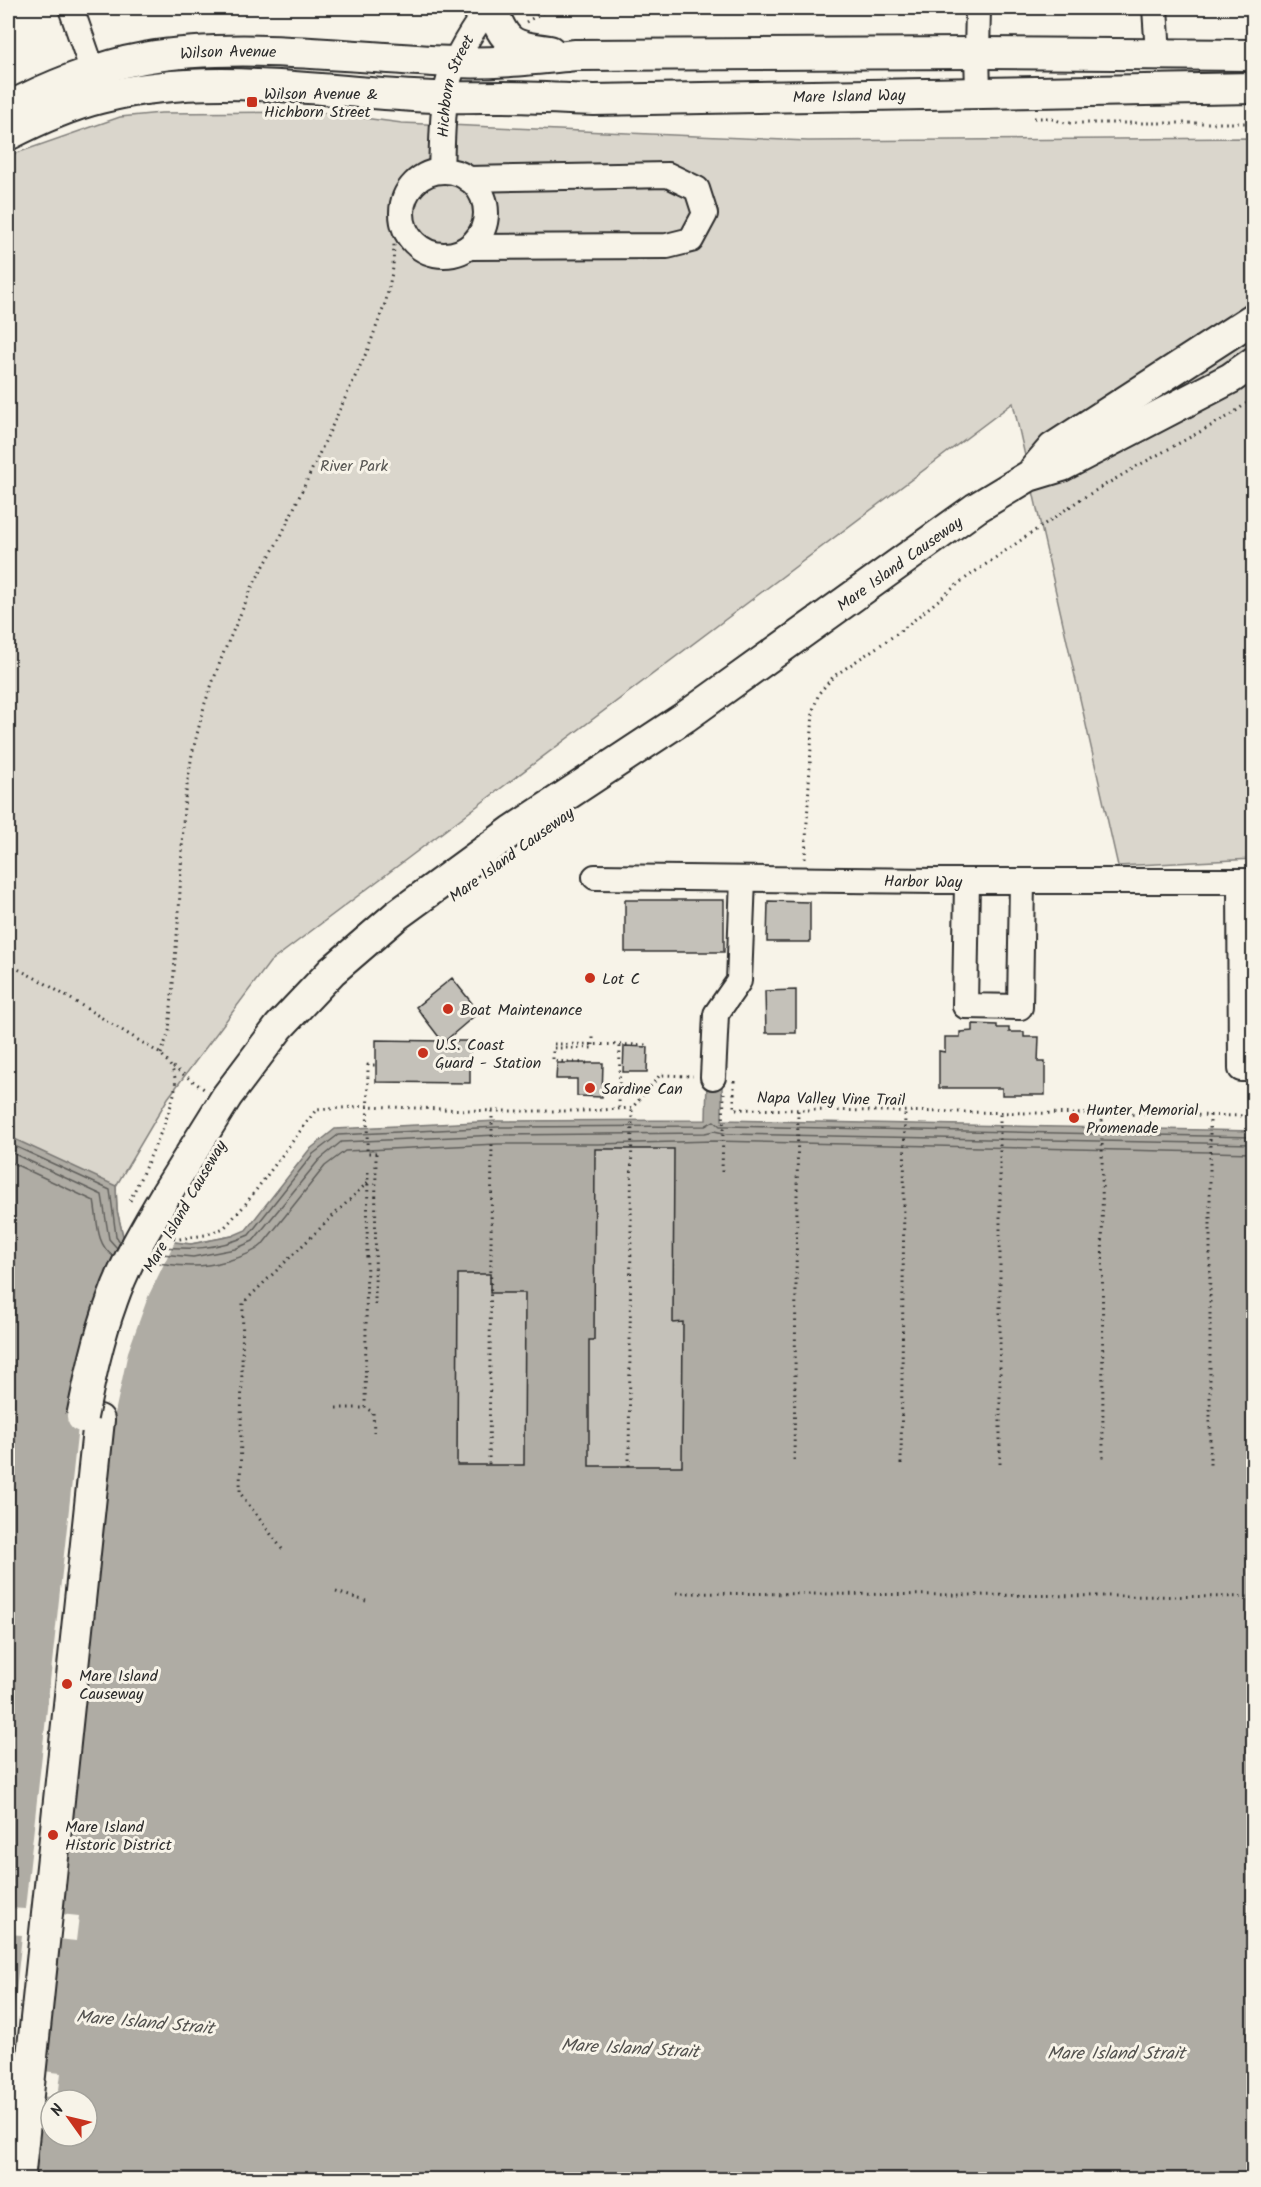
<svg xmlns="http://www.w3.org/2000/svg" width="1261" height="2187" viewBox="0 0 1261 2187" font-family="Kalam,sans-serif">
<rect width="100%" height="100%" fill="#f7f3e8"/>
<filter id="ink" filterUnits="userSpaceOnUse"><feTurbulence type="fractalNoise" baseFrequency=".0167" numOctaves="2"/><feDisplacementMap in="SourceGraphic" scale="12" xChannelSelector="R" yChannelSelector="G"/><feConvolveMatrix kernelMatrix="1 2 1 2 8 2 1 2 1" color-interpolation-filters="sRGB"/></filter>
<g filter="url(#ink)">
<path fill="#dad6cc" stroke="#82807c" stroke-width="1.5" d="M317 112 402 123 808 141 1253 138V859L1118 866 1013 403 270 962 168 1098 116 1186 117 1211 123 1236 191 1244 232 1236 8 1370V156L120 117 161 113Z"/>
<path fill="#afaca4" stroke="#7a7874" stroke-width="1.5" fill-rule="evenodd" d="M707 1080H722V1120L1253 1131V2179L8 2180V1136L116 1186 117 1210 123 1236 191 1244 232 1236 246 1230 309 1150 335 1129 498 1121 706 1120ZM51 2100H87V2136H51Z"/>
<path fill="#f7f3e8" d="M127 1234 176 1239 148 1297 128 1352 115 1413 60 1914 79 1916 76 1941 57 1939 43 2071 61 2073 58 2098 40 2096 8 2179V2067L22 1935 8 1934V1908L25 1909 83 1381Z"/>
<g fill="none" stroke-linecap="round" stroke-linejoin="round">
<path stroke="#605f5b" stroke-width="1.5" d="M8 1143 110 1190 116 1236 120 1242
M8 1151 102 1195 109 1239 117 1248
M8 1161 94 1201C98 1219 95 1244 113 1256
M155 1246C190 1250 216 1250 249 1235L313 1154 338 1135 498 1127 705 1126 714 1121 720 1126H728L1254 1137
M151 1253 193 1257 235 1249 253 1241 319 1160 341 1142 498 1135 705 1133 714 1131 728 1134 1254 1144
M147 1262C161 1263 176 1266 190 1266 209 1267 248 1258 262 1245L325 1166 345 1151 498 1144H597L714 1141 1254 1153"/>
</g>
<path fill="#c4c1b9" stroke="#2b2b2b" stroke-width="1.5" d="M625 900H724V952H625Z
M768 901 810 902V942H767Z
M452 978 479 1012 445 1041H470V1083L376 1082V1040L442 1041 416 1007Z
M796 990V1033H766L765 991Z
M973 1024 997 1025V1028H1009V1032H1024V1037H1039L1038 1062H1045V1095H1002V1088H939V1051L945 1052V1037H960V1032L973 1031Z
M624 1046 648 1047 647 1072H623Z
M557 1063H603L602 1097 577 1096V1079H556Z
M595 1149H674L673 1323 683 1322 682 1466H589V1340H594Z
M458 1274H490V1293H525L524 1465H457Z"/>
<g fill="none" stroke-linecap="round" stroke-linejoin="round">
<defs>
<g id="minor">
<path d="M71 8 98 86"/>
<path d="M1155 8 1158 54"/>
<path d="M978 92 977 53 978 8"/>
<path id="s1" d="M441 171C442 148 442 124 445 100 448 66 469 35 488 8"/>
<circle cx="444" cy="213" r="42"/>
<path d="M468 179 668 175 697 189 705 214 691 240 667 246 469 247"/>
<path id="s2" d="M595 877 936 881H1254"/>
<path d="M967 881 965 1006 1020 1007 1022 881"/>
<path d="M1240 881 1241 1069H1254"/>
<path d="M713 1077 716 1014 739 981 743 879"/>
</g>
<g id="major">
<path d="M492 8C505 45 512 46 550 51"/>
<path id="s3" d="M8 108C45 88 102 65 144 58 243 41 354 58 454 62 495 64 536 59 576 55L977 53 1254 55"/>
<path id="s4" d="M8 135C37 120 68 106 100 98 201 71 310 90 413 96 443 98 473 97 503 97 534 97 564 99 594 100L1254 88"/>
<path d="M1035 469 1053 448 1254 318"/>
<path id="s5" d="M166 1194 227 1096 279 1027 332 971 397 915 512 831 685 717 976 508 1029 476 1062 466 1231 378 1254 362"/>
<path d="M19 2180 99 1420"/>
</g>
</defs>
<use href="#minor" stroke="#2b2b2b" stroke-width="28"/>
<use href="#major" stroke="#2b2b2b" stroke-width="34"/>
<path stroke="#2b2b2b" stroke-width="3" stroke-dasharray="1.5 4.5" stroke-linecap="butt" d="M526 22 550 8
M1034 118H1049L1065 123H1254
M805 859 813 710 819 693 834 676 898 633 963 580 1081 499 1141 464 1229 416 1254 398
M8 964 43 982 161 1054C168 1062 173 1068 175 1078 180 1101 140 1176 130 1201L131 1205
M554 1044 648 1045
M161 1054 169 1031 179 912 184 805 192 754 205 703 223 654 253 585 281 536 368 349 386 301 393 268 394 244 409 238
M587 1063 553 1061V1048H593V1033
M173 1067 204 1089
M734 1081V1109L1254 1116
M619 1108 620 1045
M492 1111V1141
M1102 1114 1103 1462
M1210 1115V1467
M376 1153H367L368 1065H376
M368 1172 365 1408 373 1412 374 1432
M722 1172 724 1093
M168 1236 179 1239 205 1235 224 1228 244 1206 316 1110 367 1106 492 1111H586L632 1108 660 1075 693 1076
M375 1305 376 1153
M336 1408H365
M794 1460 798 1109
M489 1464 492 1140
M901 1464 905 1111
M1000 1464V1112
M629 1466 632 1108
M282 1549 240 1493 243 1303 368 1182
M336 1592 366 1601
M676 1593 1254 1597"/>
<use href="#minor" stroke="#f7f3e8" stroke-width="24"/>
<use href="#major" stroke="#f7f3e8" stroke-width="30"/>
<defs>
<path id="major-bridge" d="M82 1417C90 1378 98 1339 112 1301 125 1263 146 1228 166 1194"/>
</defs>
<use href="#major-bridge" stroke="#2b2b2b" stroke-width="34" stroke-linecap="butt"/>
<use href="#major-bridge" stroke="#f7f3e8" stroke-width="30"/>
</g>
</g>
<g fill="#c8321e" stroke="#f7f3e8" stroke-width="2">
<rect x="246" y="96" width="12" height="12" rx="3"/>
<circle cx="590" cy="978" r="6"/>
<circle cx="448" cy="1009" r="6"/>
<circle cx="423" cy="1053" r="6"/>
<circle cx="590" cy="1088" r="6"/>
<circle cx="1074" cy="1118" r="6"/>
<circle cx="67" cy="1684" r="6"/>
<circle cx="53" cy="1835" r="6"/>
</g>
<g text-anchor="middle" stroke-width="6" stroke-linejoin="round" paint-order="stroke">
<g font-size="16" fill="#2b2b2b" stroke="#f7f3e8">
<text dy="6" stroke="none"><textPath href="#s3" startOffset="230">Wilson Avenue</textPath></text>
<text dy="6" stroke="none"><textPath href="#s1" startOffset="87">Hichborn Street</textPath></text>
<text dy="6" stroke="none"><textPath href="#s4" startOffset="850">Mare Island Way</textPath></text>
<text dy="6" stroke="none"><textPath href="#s5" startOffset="978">Mare Island Causeway</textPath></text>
<text transform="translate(511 854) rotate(-36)" y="6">Mare Island Causeway</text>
<text dy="6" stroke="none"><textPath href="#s2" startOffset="328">Harbor Way</textPath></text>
<text transform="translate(831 1098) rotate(1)" y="6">Napa Valley Vine Trail</text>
<text transform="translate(184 1206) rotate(-60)" y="6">Mare Island Causeway</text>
</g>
<g font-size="16" fill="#2b2b2b" stroke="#f7f3e8" text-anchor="start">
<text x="264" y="99">Wilson Avenue &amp;<tspan x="264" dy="18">Hichborn Street</tspan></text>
<text x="602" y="984">Lot C</text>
<text x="460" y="1015">Boat Maintenance</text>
<text x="435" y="1050">U.S. Coast<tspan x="435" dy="18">Guard - Station</tspan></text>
<text x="602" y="1094">Sardine Can</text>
<text x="1086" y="1115">Hunter Memorial<tspan x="1086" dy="18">Promenade</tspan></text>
<text x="79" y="1681">Mare Island<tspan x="79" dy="18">Causeway</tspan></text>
<text x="65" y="1832">Mare Island<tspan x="65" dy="18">Historic District</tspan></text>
</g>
<g font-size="16" fill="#575653" stroke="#f7f3e8">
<text x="354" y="471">River Park</text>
</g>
<g font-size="18" font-style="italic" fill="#53524f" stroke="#f7f3e8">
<text transform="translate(145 2022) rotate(5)" y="6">Mare Island Strait</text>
<text transform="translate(630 2048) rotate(3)" y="6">Mare Island Strait</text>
<text x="1116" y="2059">Mare Island Strait</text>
</g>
</g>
<rect width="1261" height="2187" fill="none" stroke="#f7f3e8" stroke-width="30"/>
<rect x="15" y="15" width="1231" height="2157" fill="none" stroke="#2b2b2b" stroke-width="2" filter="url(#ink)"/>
<g transform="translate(69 2118) rotate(304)"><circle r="28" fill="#f7f3e8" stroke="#a5a39c" stroke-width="1.5"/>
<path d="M0-4.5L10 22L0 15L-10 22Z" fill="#c8321e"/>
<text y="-9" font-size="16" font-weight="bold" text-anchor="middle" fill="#2b2b2b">N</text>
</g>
</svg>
